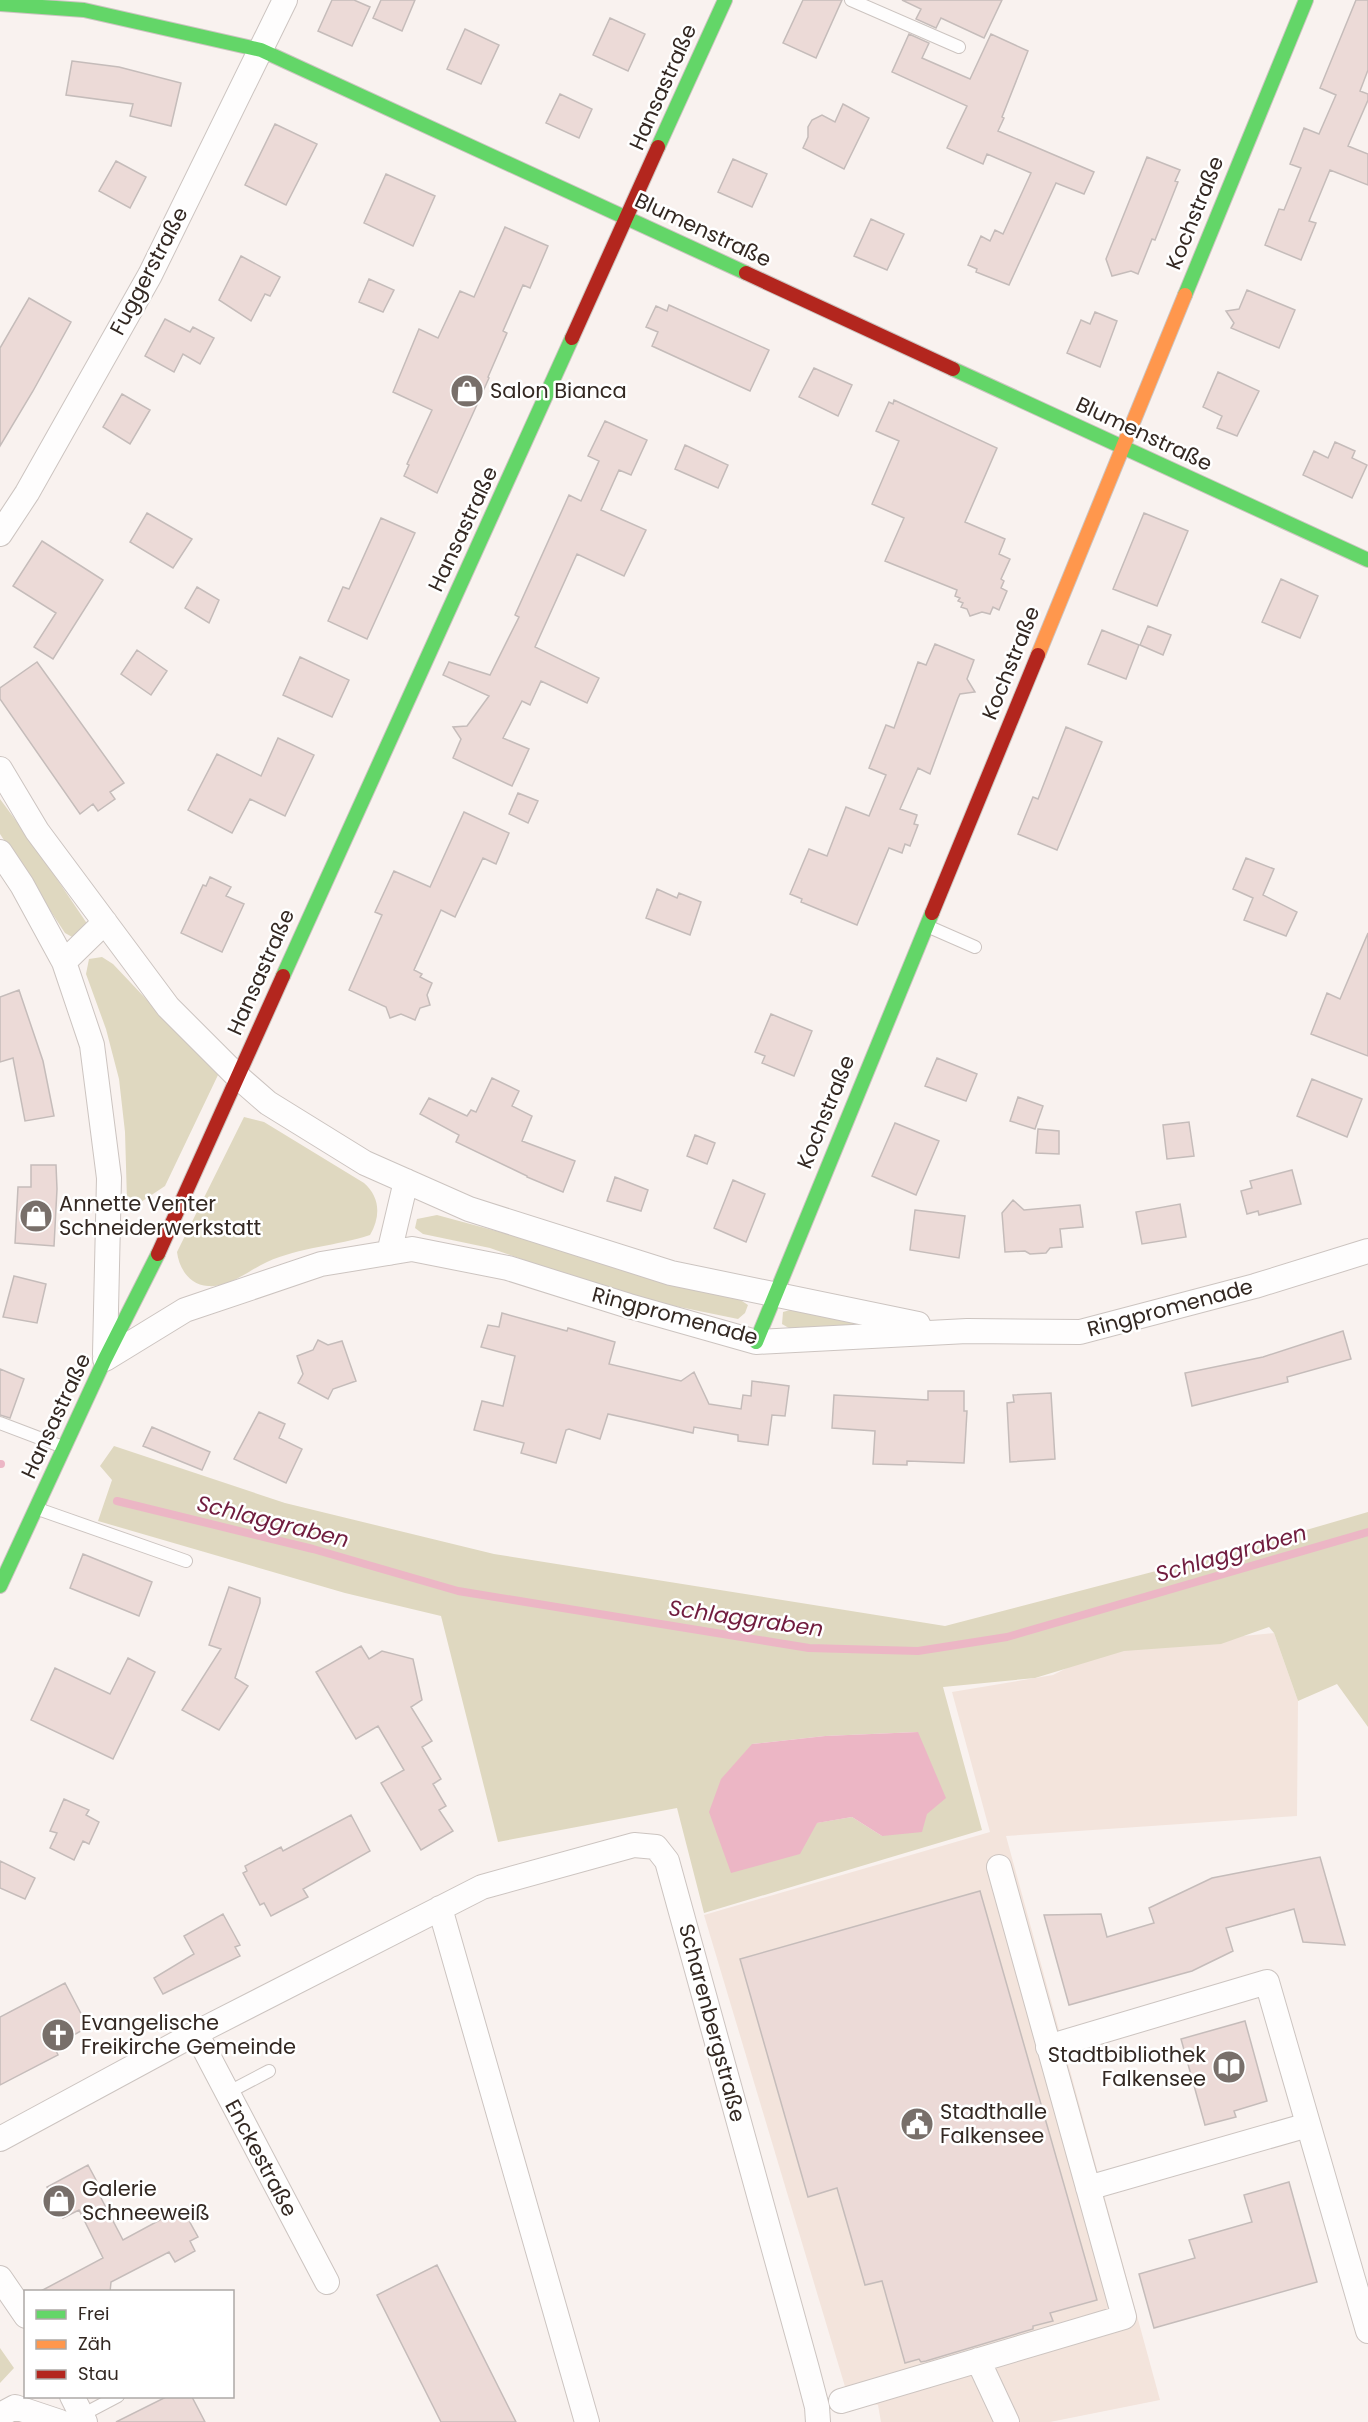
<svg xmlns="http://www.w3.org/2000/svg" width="1368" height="2422" viewBox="0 0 1368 2422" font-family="Poppins,sans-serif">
<rect width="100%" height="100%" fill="#f9f2ef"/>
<path fill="#f3e4dc" d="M1274 1633 1298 1701 1297 1816 1006 1836 1160 2400 1050 2422H881L878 2405 849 2400 704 1915 990 1832 952 1692 1053 1675 1104 1649Z"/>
<path fill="#dfd8c0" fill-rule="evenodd" d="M0 799 34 845 88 925 74 938 65 933 0 834Z
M102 957 113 964 218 1075 165 1186 135 1206 127 1201 125 1132 119 1079 106 1029 86 974 89 959Z
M244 1117 264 1122 364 1183C380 1197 381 1216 370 1235 337 1246 300 1247 267 1262 249 1270 229 1288 208 1286 189 1285 179 1268 177 1252Z
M437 1215 515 1236 662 1283 739 1299 748 1305 745 1313 738 1319 655 1302 598 1286 490 1248 423 1234 415 1228 417 1219Z
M794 1309 879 1325 794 1331 782 1324 783 1312Z
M114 1446 285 1503 494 1554 945 1626 1248 1547 1368 1512V1727L1337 1684 1298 1701 1274 1633 1269 1627 1221 1644 1124 1651 1035 1678 943 1687 982 1830 704 1913 677 1808 498 1842 441 1616 345 1593 98 1521 112 1480 100 1466ZM918 1732 882 1836 852 1817 816 1823 752 1744 825 1736Z
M0 2348 14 2368 0 2383Z"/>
<path fill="#ecb6c5" d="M918 1732 946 1798 927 1814 922 1832 882 1836 852 1817 817 1823 800 1854 731 1873 709 1812 721 1779 752 1744 825 1736Z"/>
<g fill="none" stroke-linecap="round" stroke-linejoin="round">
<path stroke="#ecb6c5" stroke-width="8" d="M0 1464H1
M117 1501 313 1549 458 1591 809 1648 918 1651 1007 1637 1368 1532"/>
</g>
<path fill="#ecdad7" stroke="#c5bcba" stroke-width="1.5" d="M332 0H354L370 7 352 46 318 31Z
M381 0H415L402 31 373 18Z
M803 0H842L816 58 783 43Z
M902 0H1002L984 38 941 18 936 28 916 19 921 9Z
M1356 0H1368V70L1360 91 1368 94V100L1348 146 1368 154V185L1330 170 1309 221 1316 223 1301 260 1265 245 1279 209 1284 210 1301 168 1290 164 1304 128 1319 134 1336 95 1320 88Z
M610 18 645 34 628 71 593 55Z
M465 29 499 45 481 84 447 69Z
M909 34 929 43 922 58 970 79 991 34 1028 51 1002 117 1004 118 998 131 1094 172 1084 194 1056 183 1009 285 976 272 977 269 968 265 981 236 990 241 995 230 1003 234 1031 173 987 154 983 164 947 148 967 106 892 72Z
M72 61 119 67 181 83 171 126 130 116 133 104 66 95Z
M560 94 592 109 579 138 546 123Z
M843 104 869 118 844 169 803 148 808 137V127L812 120 822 115 835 122Z
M275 124 317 144 286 205 245 185Z
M1147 157 1180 170 1175 181 1178 182 1155 240 1152 239 1138 274 1131 271 1112 276 1106 259Z
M733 159 767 174 752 207 718 192Z
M116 161 146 177 130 208 99 191Z
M386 174 435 196 413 246 364 223Z
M871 219 904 234 887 270 854 256Z
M505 227 548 246 530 288 523 285 503 331 507 333 488 377 489 378 437 493 404 476 409 465 407 464 432 410 393 392 419 329 438 338 460 291 474 297Z
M241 256 280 277 270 296 265 294 251 321 219 300Z
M369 279 394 290 383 312 359 302Z
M1247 290 1295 310 1279 348 1231 328 1234 323 1226 311 1239 309Z
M29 298 71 322 33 391 0 446V348Z
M669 305 769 350 750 391 652 346 658 332 646 327 656 306 667 311Z
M1095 312 1117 321 1100 367 1067 353 1081 320 1090 324Z
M165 319 190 332 193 327 214 338 200 364 183 354 174 372 145 356Z
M814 368 852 385 838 416 799 397Z
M1218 372 1259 391 1237 436 1217 428 1222 416 1203 407Z
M122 394 150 410 130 444 103 427Z
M894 400 997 448 965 522 1005 539 999 554 1010 559 1001 579 1004 581 1001 588 1007 591 999 610 993 607 990 614 982 612 970 616 967 609 961 607 963 603 958 601 960 598 955 596 957 590 885 561 904 518 872 504 899 441 876 431 889 402 893 404Z
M605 421 647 440 631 475 619 470 601 510 646 530 624 576 577 554 535 647 599 678 587 703 541 681 530 705 522 701 503 738 529 749 512 786 453 758 461 739 453 727 467 726 489 696 443 675 449 662 490 675 519 617 515 615 569 495 581 501 599 461 588 456Z
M1335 442 1355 451 1352 458 1367 465 1352 498 1303 475 1314 451 1328 458Z
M685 445 728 465 718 488 675 469Z
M147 513 192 539 173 568 130 542Z
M1144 513 1188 531 1157 606 1113 589Z
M381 518 415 533 367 639 328 621 343 587 349 589Z
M42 541 103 580 53 659 34 647 56 613 13 586Z
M1281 579 1318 596 1300 638 1262 622Z
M197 587 219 600 209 623 185 608Z
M1148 626 1171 635 1163 655 1140 645Z
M1102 630 1139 645 1126 679 1088 664Z
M935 644 974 660 967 679 975 692 960 694 958 698 930 774 918 768 900 809 917 815 914 824 918 825 910 846 905 844 902 853 889 848 857 925 801 902 802 899 790 894 809 849 827 856 846 807 869 816 886 775 869 768 886 725 894 728 918 662 926 665Z
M137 650 167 671 151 695 121 674Z
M300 657 349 680 332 717 283 695Z
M37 662 124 783 110 792 115 799 98 811 93 804 80 814 0 699V688Z
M1066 727 1102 742 1057 850 1018 834 1033 797 1038 799Z
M278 738 314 755 285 816 250 799 232 833 188 810 217 754 261 776Z
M518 793 538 801 528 823 509 814Z
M464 812 509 833 496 864 483 858 455 917 441 910 414 970 422 974 420 977 432 983 427 995 430 1005 420 1008 415 1020 401 1014 390 1018 386 1007 349 990 382 915 375 912 394 871 430 887Z
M1246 858 1274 869 1263 895 1297 912 1286 936 1244 920 1253 898 1233 889Z
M210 877 231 887 226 896 244 904 222 952 181 933 203 885 206 886Z
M657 889 677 898 679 893 701 902 690 935 646 918Z
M1368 933V1056L1311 1034 1327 993 1340 999Z
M19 990 43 1061 54 1116 25 1121 13 1058 0 1062V997Z
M771 1014 812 1031 794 1076 762 1063 765 1056 755 1052Z
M937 1058 977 1074 966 1101 925 1086Z
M492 1078 519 1091 512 1106 532 1116 522 1141 575 1161 563 1192 527 1177V1176L456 1142 459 1135 420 1114 429 1098 467 1116 471 1110 476 1112Z
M1312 1079 1362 1099 1347 1137 1297 1116Z
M1018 1097 1043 1106 1035 1129 1010 1121Z
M1189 1122 1194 1156 1167 1159 1163 1125Z
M895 1123 939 1141 916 1195 872 1176Z
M1038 1129 1059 1131V1154L1036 1153Z
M695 1135 715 1143 707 1164 687 1156Z
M31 1165H56L57 1189 54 1246 15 1243 18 1187H31Z
M1292 1170 1301 1204 1259 1215 1258 1211 1247 1214 1241 1191 1252 1188 1250 1181Z
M615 1177 648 1190 641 1211 607 1201Z
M733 1180 765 1194 746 1242 714 1228Z
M1013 1200 1024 1210 1080 1205 1083 1227 1060 1229 1062 1247 1050 1248 1046 1253 1030 1254 1025 1251 1005 1252 1002 1213Z
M1180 1204 1186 1237 1142 1244 1136 1212Z
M915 1210 965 1216 959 1258 910 1250Z
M14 1276 46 1284 37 1323 3 1317Z
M502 1313 567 1331 568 1328 615 1342 609 1364 681 1381 694 1372 709 1404 741 1409 743 1395 751 1396 752 1381 789 1386 785 1416 772 1415 768 1445 738 1441V1435L694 1427 693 1433 608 1414 600 1439 569 1429 566 1430 556 1463 521 1453 524 1443 474 1430 482 1401 503 1406 515 1356 481 1347 488 1325 499 1327Z
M1343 1331 1351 1359 1287 1377 1288 1382 1192 1406 1185 1373 1263 1357Z
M318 1340 328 1345 342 1341 356 1381 333 1389 328 1399 298 1383 303 1374 297 1356 313 1350Z
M0 1369 24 1379 10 1418 0 1415Z
M928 1391H964V1411H967L964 1463 907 1461V1465L873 1464 875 1431 832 1428 834 1395 928 1400Z
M1051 1393 1055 1459 1010 1462 1007 1403 1014 1402 1013 1395Z
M259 1412 285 1424 279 1438 302 1449 286 1483 234 1459Z
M152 1427 210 1452 202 1470 143 1446Z
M83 1554 152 1582 139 1616 70 1588Z
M229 1587 260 1598V1603L235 1678 248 1686 219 1730 182 1710 221 1649 209 1645Z
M361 1646 369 1659 382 1651 413 1659 422 1700 411 1707 432 1741 422 1747 441 1779 433 1784 446 1806 439 1810 453 1831 421 1850 381 1783 404 1770 378 1726 356 1739 316 1672Z
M128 1658 155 1672 113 1759 31 1720 55 1668 110 1694Z
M64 1799 89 1810 86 1815 99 1822 89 1844 83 1841 74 1860 50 1848 57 1833 50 1831Z
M351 1815 370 1851 303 1889 308 1897 271 1916 264 1903 260 1905 243 1873 247 1871 245 1866 281 1847 283 1851Z
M1320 1857 1345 1945 1303 1942 1294 1909 1226 1928 1233 1951 1192 1971 1069 2005 1044 1915 1101 1914 1107 1937 1154 1923 1149 1908 1212 1878Z
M0 1861 35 1878 25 1899 0 1888Z
M980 1891 1097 2300 1050 2313 1053 2321 1033 2326V2329L926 2361 921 2362 919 2359 905 2363 882 2281 865 2285 837 2188 808 2197 740 1959Z
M223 1914 240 1945 235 1947 240 1956 163 1994 154 1978 194 1954 184 1936Z
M65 1983 88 2027 54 2046 58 2055 0 2085V2017Z
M1245 2021 1267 2101 1234 2111 1236 2117 1205 2125 1181 2039Z
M88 2165 104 2195 100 2196 123 2240 182 2208 198 2237 190 2241 195 2251 175 2262 169 2252 111 2282 110 2292H39L103 2258 79 2210 63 2218 47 2187Z
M1289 2182 1317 2282 1154 2328 1139 2274 1195 2258 1189 2240 1252 2222 1244 2195Z
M437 2265 516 2422H441L377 2295Z
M166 2397H192L205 2422H116Z"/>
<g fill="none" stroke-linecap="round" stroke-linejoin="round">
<defs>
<path id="lane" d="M851 0 959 47
M927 926 975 947
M0 1423 63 1447
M38 1509 186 1561
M227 2093 269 2071
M82 2415 118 2396"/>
<path id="street" d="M0 534 27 493 150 275 285 0
M0 769 37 831 168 1007 237 1076 268 1103 365 1163 469 1209 671 1273 918 1324
M0 852 22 885 64 962 92 1045 109 1178 105 1354
M64 962 105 922
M389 1253 406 1181
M105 1359 185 1310 321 1264 412 1249 508 1268 629 1306 756 1342 967 1331 1080 1332 1255 1286 1368 1251
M440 1908 587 2422
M196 2033 327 2282
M1048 2047 1267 1982 1368 2331
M0 2139 196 2033 482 1887 634 1845 656 1847 667 1861 807 2369 817 2407 818 2422
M1088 2188 1308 2125
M0 2278 26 2316
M978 2360 1007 2422
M72 2396 85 2422
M841 2401 1124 2317 999 1867
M0 2415 15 2407 60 2422"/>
<path id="fast" d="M0 4 84 10 261 50 746 273
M658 147 725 0
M1185 295 1306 0
M953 369 1368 560
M283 976 572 338
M756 1342 932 913
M0 1586 105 1359 158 1254"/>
<path id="slow" d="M1038 655 1185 295"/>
<path id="jam" d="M746 273 953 369
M572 338 658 147
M932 913 1038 655
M158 1254 283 976"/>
</defs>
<use href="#lane" stroke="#ccc4c0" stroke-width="14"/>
<use href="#street" stroke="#ccc4c0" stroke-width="26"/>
<use href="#fast" stroke="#ccc4c0" stroke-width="16"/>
<use href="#slow" stroke="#ccc4c0" stroke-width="16"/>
<use href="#jam" stroke="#ccc4c0" stroke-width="16"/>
<use href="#lane" stroke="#fefdfd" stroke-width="12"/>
<use href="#street" stroke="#fefdfd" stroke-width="24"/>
<use href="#fast" stroke="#63d668" stroke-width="14"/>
<use href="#slow" stroke="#ff974d" stroke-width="14"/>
<use href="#jam" stroke="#b3261e" stroke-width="14"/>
</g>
<defs>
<symbol id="shop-disc" viewBox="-11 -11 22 22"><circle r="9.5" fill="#786f6a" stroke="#fff"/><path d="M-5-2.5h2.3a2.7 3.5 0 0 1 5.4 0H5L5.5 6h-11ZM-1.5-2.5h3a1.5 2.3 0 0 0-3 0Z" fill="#fff"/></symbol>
<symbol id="church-disc" viewBox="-11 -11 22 22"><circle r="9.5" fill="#786f6a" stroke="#fff"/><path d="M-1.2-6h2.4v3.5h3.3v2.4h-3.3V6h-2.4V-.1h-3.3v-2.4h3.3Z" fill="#fff"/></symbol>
<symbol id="library-disc" viewBox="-11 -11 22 22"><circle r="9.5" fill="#786f6a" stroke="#fff"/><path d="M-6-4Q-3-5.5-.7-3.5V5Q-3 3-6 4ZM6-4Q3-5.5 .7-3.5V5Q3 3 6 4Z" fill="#fff"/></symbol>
<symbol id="civic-disc" viewBox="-11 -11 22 22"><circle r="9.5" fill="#786f6a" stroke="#fff"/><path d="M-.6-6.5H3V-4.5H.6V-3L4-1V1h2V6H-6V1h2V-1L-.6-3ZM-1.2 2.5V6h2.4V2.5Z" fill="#fff"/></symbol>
</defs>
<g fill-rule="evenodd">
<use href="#shop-disc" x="448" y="372" width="38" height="38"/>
<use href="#shop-disc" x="17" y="1197" width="38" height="38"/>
<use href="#church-disc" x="39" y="2016" width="38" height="38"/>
<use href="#library-disc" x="1210" y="2048" width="38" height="38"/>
<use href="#civic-disc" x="898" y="2105" width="38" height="38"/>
<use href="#shop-disc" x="40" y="2182" width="38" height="38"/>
</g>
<g text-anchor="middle" stroke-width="5" stroke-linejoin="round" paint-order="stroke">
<g font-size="21" fill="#332822" stroke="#fff">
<text transform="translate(663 87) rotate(-66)" y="7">Hansastraße</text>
<text transform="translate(1195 213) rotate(-68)" y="7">Kochstraße</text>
<text transform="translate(703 230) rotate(25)" y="7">Blumenstraße</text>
<text transform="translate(149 271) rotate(-62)" y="7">Fuggerstraße</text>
<text transform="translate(1144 434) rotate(25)" y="7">Blumenstraße</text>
<text transform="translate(463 529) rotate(-65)" y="7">Hansastraße</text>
<text transform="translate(1011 663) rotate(-68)" y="7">Kochstraße</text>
<text transform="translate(261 972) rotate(-66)" y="7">Hansastraße</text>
<text transform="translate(826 1112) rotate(-68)" y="7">Kochstraße</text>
<text transform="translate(1170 1308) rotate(-15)" y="7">Ringpromenade</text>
<text transform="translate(675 1316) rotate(15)" y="7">Ringpromenade</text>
<text transform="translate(56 1416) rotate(-65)" y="7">Hansastraße</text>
<text transform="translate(712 2023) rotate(75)" y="7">Scharenbergstraße</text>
<text transform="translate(261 2158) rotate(62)" y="7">Enckestraße</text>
</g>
<g font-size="21" fill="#332822" stroke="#fff" text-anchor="start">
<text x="490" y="398">Salon Bianca</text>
<text x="59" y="1211">Annette Venter<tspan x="59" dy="24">Schneiderwerkstatt</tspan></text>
<text x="81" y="2030">Evangelische<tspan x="81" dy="24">Freikirche Gemeinde</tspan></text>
<text x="1206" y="2062" text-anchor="end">Stadtbibliothek<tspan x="1206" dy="24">Falkensee</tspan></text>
<text x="940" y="2119">Stadthalle<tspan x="940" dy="24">Falkensee</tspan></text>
<text x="82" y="2196">Galerie<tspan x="82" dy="24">Schneeweiß</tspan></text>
</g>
<g font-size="22" font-style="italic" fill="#701c3e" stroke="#fff">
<text transform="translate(273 1521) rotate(14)" y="8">Schlaggraben</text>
<text transform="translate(1231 1553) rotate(-16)" y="8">Schlaggraben</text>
<text transform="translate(746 1618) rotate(8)" y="8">Schlaggraben</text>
</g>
</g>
<rect x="24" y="2290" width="210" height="108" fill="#ffffff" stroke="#ada9a7" stroke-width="1.5"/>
<rect x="36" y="2310" width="30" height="9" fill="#63d668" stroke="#ada9a7" stroke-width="1.5"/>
<text x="78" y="2320" font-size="18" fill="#332822">Frei</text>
<rect x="36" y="2340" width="30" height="9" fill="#ff974d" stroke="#ada9a7" stroke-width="1.5"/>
<text x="78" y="2350" font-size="18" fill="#332822">Zäh</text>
<rect x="36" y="2370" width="30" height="9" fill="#b3261e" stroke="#ada9a7" stroke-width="1.5"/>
<text x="78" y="2380" font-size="18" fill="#332822">Stau</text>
</svg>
